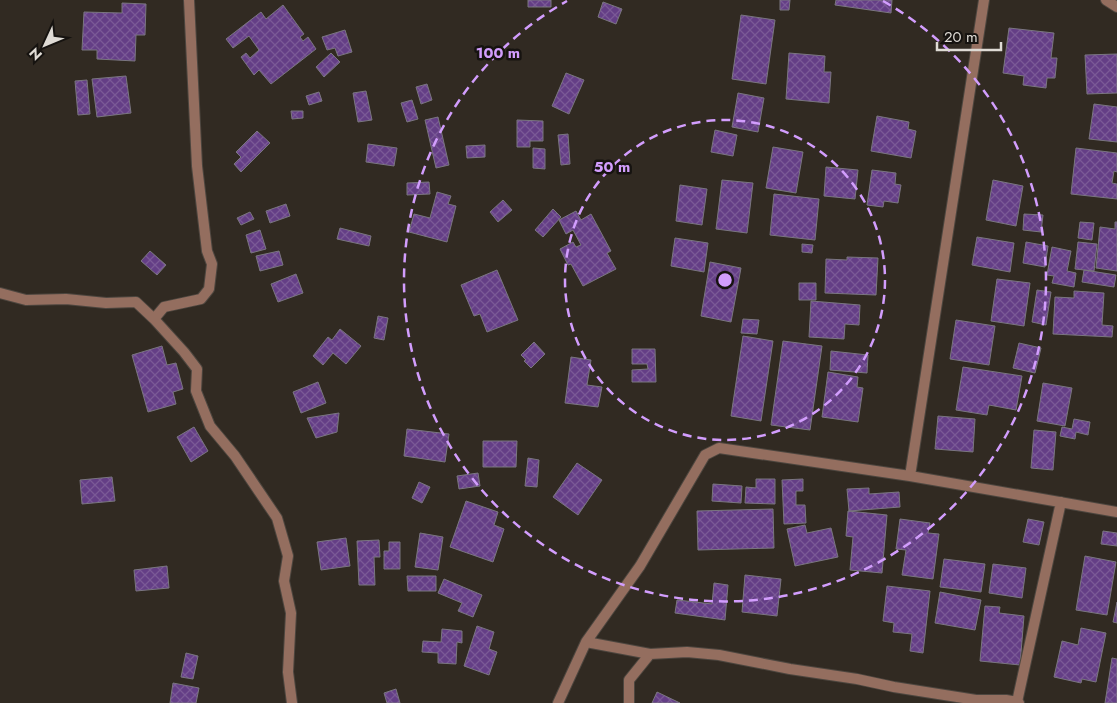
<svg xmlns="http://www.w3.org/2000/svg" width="1117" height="703" viewBox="0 0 1117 703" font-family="Jost,sans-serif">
<defs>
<pattern id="building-cross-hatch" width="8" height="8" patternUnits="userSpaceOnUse" patternTransform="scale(1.25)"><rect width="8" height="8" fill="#643e86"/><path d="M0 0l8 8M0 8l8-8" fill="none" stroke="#7a5996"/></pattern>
</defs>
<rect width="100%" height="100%" fill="#312a22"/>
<path fill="url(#building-cross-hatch)" stroke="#7a7680" d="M528 0H551V7H528Z
M780 0H790L789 10H780Z
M836 0H892L891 13 835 5Z
M603 2 622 9 616 24 598 17Z
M122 3 146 4 145 35H136L135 61 97 59V50H82L84 12 122 13Z
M283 5 304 34 300 37 303 41 308 37 316 49 271 84 259 70 254 75 241 57 246 53 250 58 259 50 249 36 233 48 226 39 261 12 266 19Z
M741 15 775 20 766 84 732 79Z
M1009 28 1054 33 1051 58H1057L1055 78H1047L1046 88 1023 85 1024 76 1003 73Z
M345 30 352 52 338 56 335 48 327 50 322 37Z
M331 53 340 62 324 77 316 67Z
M789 53 825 56 824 72H831L829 103 786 99Z
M1117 54V93L1087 94 1085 55Z
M566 73 584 80 569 114 552 106Z
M126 76 131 113 97 117 92 79Z
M87 80 90 114 78 115 75 81Z
M427 84 432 100 421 104 416 87Z
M366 91 372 120 358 122 353 93Z
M319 92 322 101 309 105 306 96Z
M738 93 764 98 758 132 732 127Z
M412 100 418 119 407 122 401 103Z
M1094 104 1117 107V142L1089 139Z
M291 111H303V118L292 119Z
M877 116 909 122 908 129 916 131 911 158 871 151Z
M438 117 449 165 436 168 425 120Z
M517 120 543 121V141H530V147H517Z
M715 130 737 135 733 156 711 152Z
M257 131 270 143 241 172 234 164 241 157 236 152Z
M568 134 570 164 561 165 558 135Z
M368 144 397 148 394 166 366 162Z
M485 145V157L467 158 466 146Z
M773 147 803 152 796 193 766 188Z
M533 148 545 149V169L533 168Z
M1076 148 1117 153V172L1114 171 1112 183 1117 184V199L1071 194Z
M826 167 858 170 855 199 824 196Z
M872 170 896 173 895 184 901 185 898 203 884 201 883 207 867 205Z
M722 180 753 183 747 233 716 229Z
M993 180 1023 186 1016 226 986 220Z
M429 182 430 194 407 195V183Z
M680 185 707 189 702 225 676 221Z
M437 192 451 196 448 204 456 206 447 242 409 232 414 214 430 218Z
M774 194 819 199 815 240 770 235Z
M503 200 512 210 498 222 490 212Z
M286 204 290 216 270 223 266 211Z
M553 209 561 217 543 237 535 230Z
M576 211 581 220 591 214 611 251 607 253 616 269 583 286 571 264 568 265 560 249 573 242 576 247 581 245 573 230 566 234 559 220Z
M250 212 254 219 241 225 237 218Z
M1024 214 1043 215 1041 232 1023 230Z
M1080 222 1094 223 1092 240 1078 238Z
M1115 222H1117V271L1096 268 1100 227 1115 229Z
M340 228 371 236 369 246 337 239Z
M260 230 266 249 251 253 246 235Z
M977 237 1014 243 1010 272 972 265Z
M675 238 708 243 704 272 671 266Z
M1026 242 1048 246 1045 267 1023 263Z
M1078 242 1097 244 1094 271 1075 269Z
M802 244 813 245 812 253 802 252Z
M1052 247 1071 251 1067 271 1076 273 1074 287 1052 283 1054 276 1047 275Z
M150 251 166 265 157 275 141 261Z
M279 251 283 265 260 271 256 256Z
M847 257 878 258 876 295 825 293 826 259 847 260Z
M710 262 741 268 731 322 701 316Z
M497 270 518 320 487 332 480 314 474 316 461 285Z
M1084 270 1116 275 1114 287 1082 282Z
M296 274 303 293 278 302 271 284Z
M997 279 1030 283 1024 326 991 321Z
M799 283H816V300H799Z
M1037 290 1051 292 1046 325 1032 322Z
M1074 291 1104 293 1102 325 1113 326 1112 337 1053 334 1055 297 1074 298Z
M811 301 860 305 859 325 845 324 844 339 809 337Z
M378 316 388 318 384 340 374 338Z
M743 319 759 320 757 334 741 333Z
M956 320 995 326 989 365 950 359Z
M340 329 361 346 346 364 333 353 323 365 313 356 328 337 332 340Z
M743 336 773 341 761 421 731 416Z
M783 341 822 346 810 430 771 425Z
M534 342 545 354 531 368 524 361 526 360 521 355Z
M1019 343 1041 348 1035 373 1013 368Z
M162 346 167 365 176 363 183 389 173 392 176 404 148 412 132 355Z
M632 349H655L656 382H632V370L648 369 647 364H632Z
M831 351 868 355 867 373 830 370Z
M571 357 591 360 587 385 602 387 598 407 565 403Z
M963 367 1022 376 1016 410 989 405 987 415 956 410Z
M828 372 858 377 857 387 863 388 858 422 822 417Z
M318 382 326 403 301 413 293 392Z
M1043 383 1072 388 1065 426 1037 421Z
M339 413 337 432 316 438 307 418Z
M938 416 975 419 973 452 935 449Z
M1074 419 1090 422 1088 435 1076 432 1075 439 1060 436 1062 427 1072 429Z
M194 427 208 451 191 462 177 437Z
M407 429 449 434 445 462 404 456Z
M1034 430 1056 432 1053 470 1031 468Z
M483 441H517L516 467H483Z
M528 458 539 460 537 487 525 486Z
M577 463 602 480 578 515 553 497Z
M478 473 480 486 459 489 457 476Z
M112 477 115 501 82 504 80 480Z
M756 479H775V504L745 503 746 487 756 488Z
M803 479V491H796V505H805L806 523 784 524 782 480Z
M419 482 430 487 422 503 412 498Z
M713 484 742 486 741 503 712 501Z
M869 488V494L899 492 900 507 849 511 847 489Z
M466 501 498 512 494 525 504 529 493 562 450 547Z
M773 509 774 548 698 550 697 511Z
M848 511 887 515 882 573 850 570 853 537 846 536Z
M900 519 930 523 928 533 939 534 933 579 902 575 906 550 896 549Z
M1028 519 1044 522 1039 545 1023 542Z
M805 525 807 533 831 528 838 557 795 566 787 529Z
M1103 531 1117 533V546L1101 544Z
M420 533 443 537 438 570 415 567Z
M346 538 350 566 321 570 317 542Z
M379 540 380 557H374L375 585H359L357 541Z
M389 542H400V569H384V551H389Z
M1085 556 1116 562 1107 615 1076 610Z
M944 559 985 564 981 592 940 587Z
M993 564 1026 568 1022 598 989 593Z
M167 566 169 588 136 591 134 570Z
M745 575 781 579 777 616 742 612Z
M407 576H436V591H408Z
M444 579 482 595 473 617 458 611 462 603 438 593Z
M714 583 728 585 725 620 675 613 677 600 712 604Z
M887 586 930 591 923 653 910 651 912 634 893 632 894 623 883 621Z
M940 592 981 600 975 630 935 623Z
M1117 602V623L1113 622Z
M985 606 1000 607 999 613 1024 616 1020 665 980 661Z
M477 626 494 632 489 649 497 652 489 675 464 666Z
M1081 628 1106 633 1096 682 1082 679 1081 683 1054 677 1062 641 1078 645Z
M442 629 462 631V643L457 642 456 664 438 663V653L422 652 423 641 441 642Z
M186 653 198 656 193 679 181 677Z
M1112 658 1117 659V703H1105Z
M173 683 199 688 196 703H170Z
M396 689 400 703H387L384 693Z
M657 692 680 703H652Z"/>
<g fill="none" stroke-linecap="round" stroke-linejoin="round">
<defs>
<path id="minor" d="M1106 0 1117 7
M0 293 26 300 66 299 106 303 136 302 154 319 184 352 197 369 196 391 210 426 235 456 277 518 288 556 284 581 291 613 288 672 292 703
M154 319 164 307 201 299 209 289 212 264 207 251 197 166 189 0
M910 476 984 0
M586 642 650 654 687 652 719 655 790 669 857 679 894 687 976 700H1006L1017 702 1016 703
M558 703 586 642 640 566 705 455 719 448 910 476 1117 512
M629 703V680L650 654
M1019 703 1017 702 1061 502"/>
</defs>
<use href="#minor" stroke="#4d463f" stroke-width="12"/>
<use href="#minor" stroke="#946e5f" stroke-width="10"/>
</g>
<g fill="none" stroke="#d29dfd" stroke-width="2.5" stroke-dasharray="9 6">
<circle cx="725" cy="280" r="160"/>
<path d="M883 1A321 321 0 1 1 567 1"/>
</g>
<circle cx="725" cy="280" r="8" fill="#d29dfd" stroke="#161310" stroke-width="2.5"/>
<g font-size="15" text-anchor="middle" font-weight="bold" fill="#d29dfd" stroke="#161310" stroke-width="5" stroke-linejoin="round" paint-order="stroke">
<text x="498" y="58">100 m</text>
<text x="612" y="172">50 m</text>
</g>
<g transform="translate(45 45) rotate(226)" stroke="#161310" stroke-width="4" paint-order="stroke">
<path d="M0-4L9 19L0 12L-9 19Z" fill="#dfdbd5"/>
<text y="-8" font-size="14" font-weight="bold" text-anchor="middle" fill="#dfdbd5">N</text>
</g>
<path d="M937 42v8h64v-8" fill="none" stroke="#dfdbd5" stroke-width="2.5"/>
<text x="944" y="42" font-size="15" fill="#dfdbd5" stroke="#161310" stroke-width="4" paint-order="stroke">20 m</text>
</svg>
